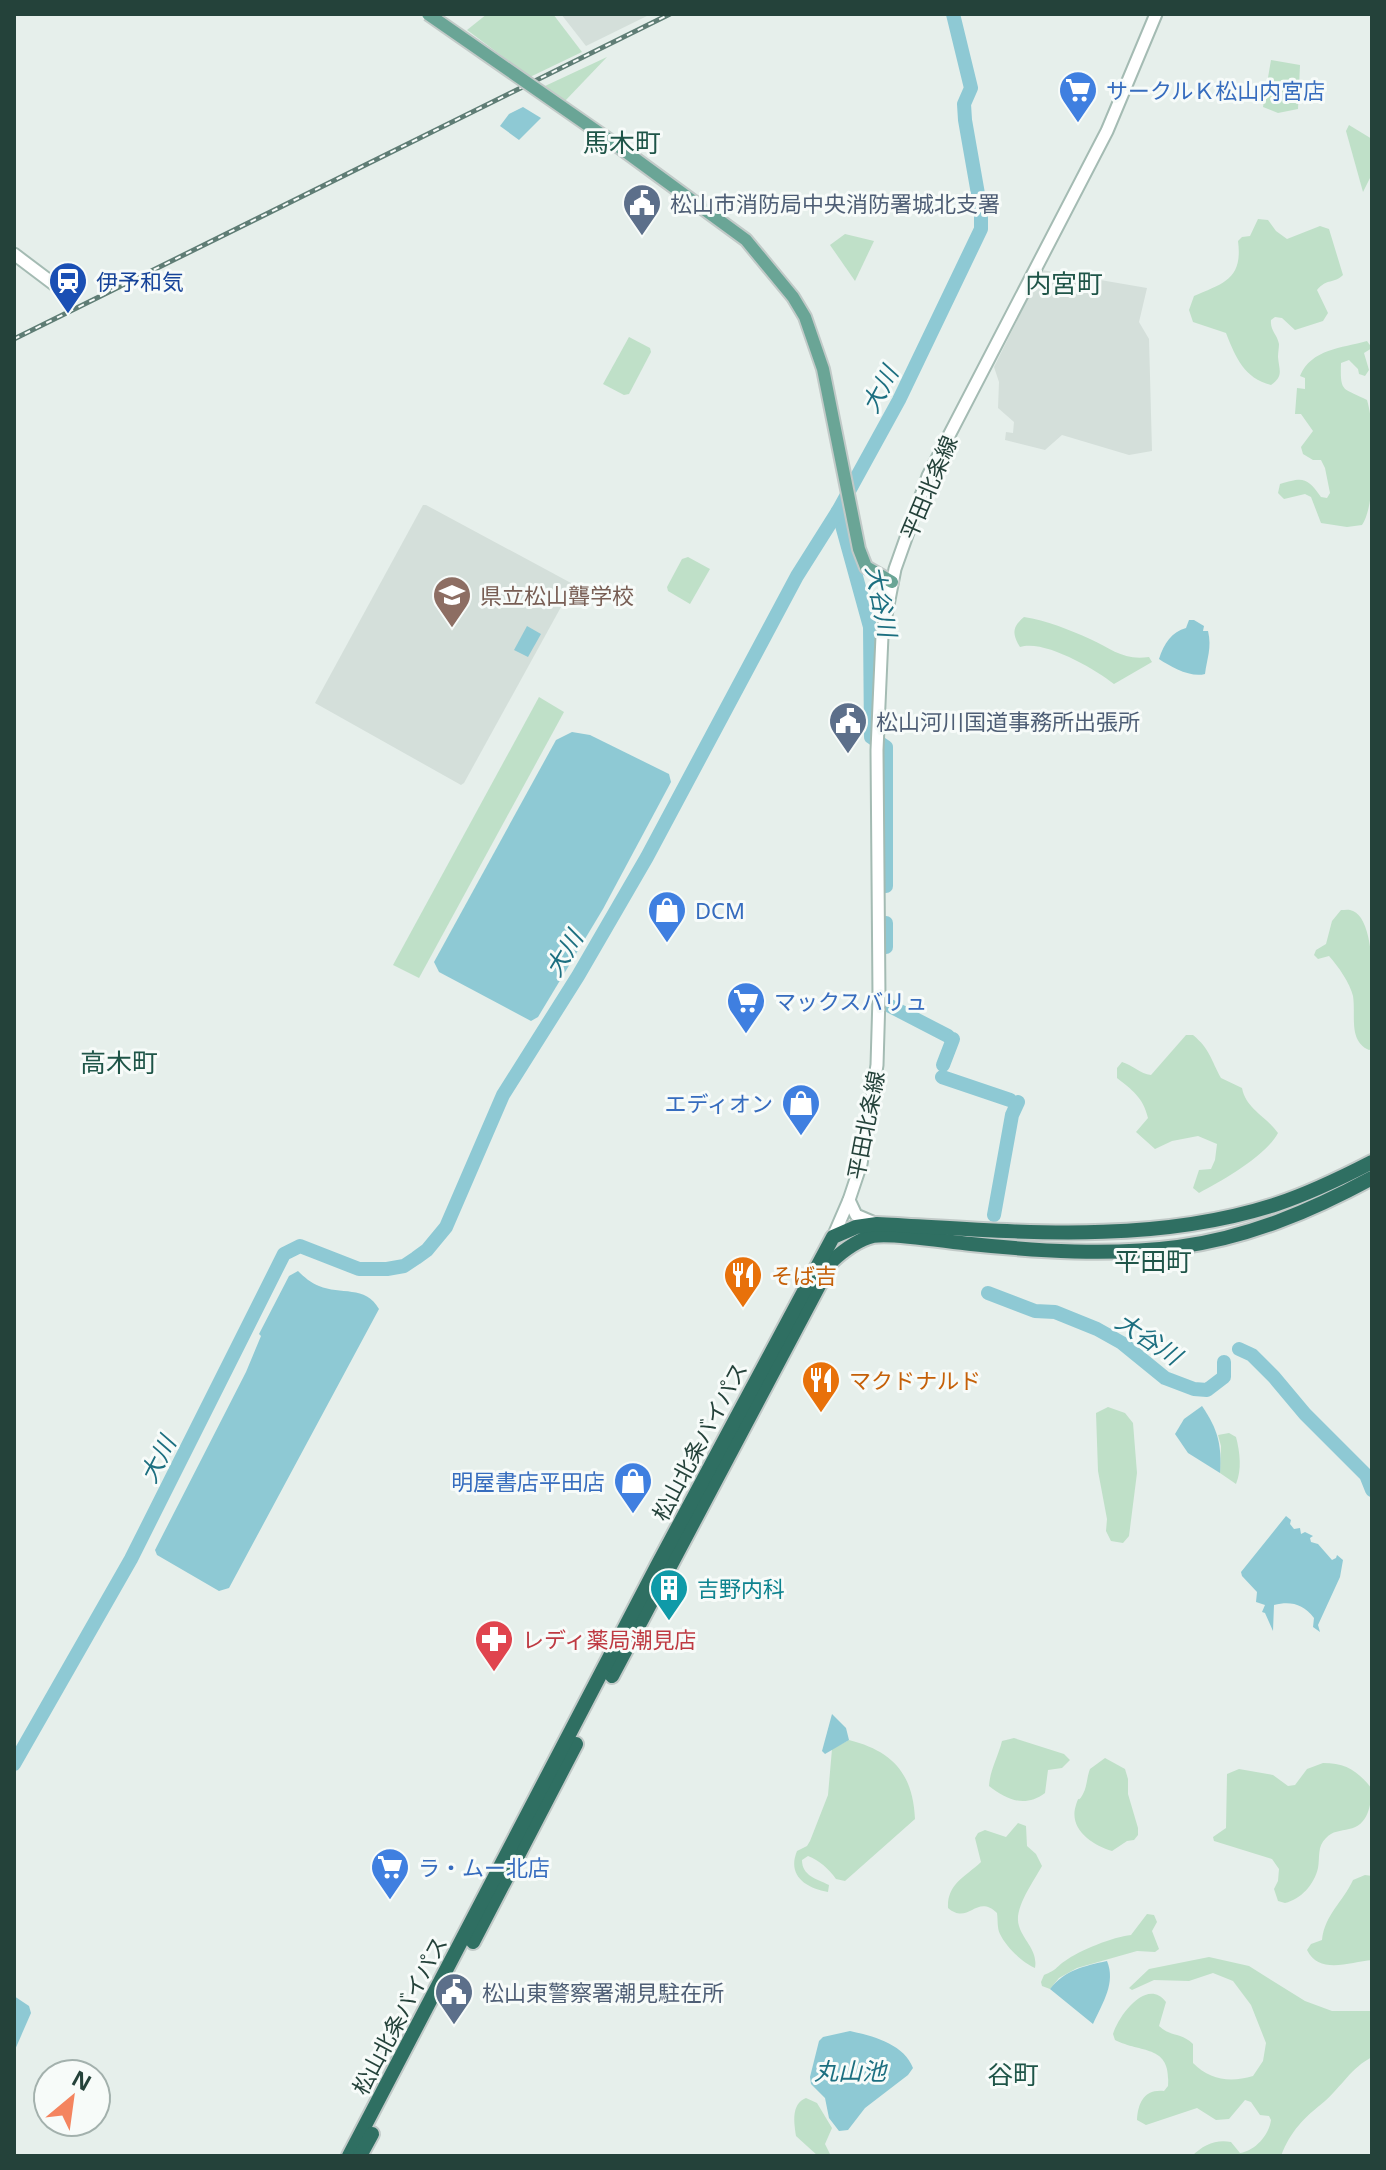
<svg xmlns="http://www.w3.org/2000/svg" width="1386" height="2170" font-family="'Noto Sans','Noto Sans JP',sans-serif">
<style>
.built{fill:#d4dfda}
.green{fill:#bfe0c8}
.water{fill:#8ec9d4}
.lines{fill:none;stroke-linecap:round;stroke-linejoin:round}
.river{stroke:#8ec9d4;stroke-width:14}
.secondary-casing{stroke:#a4bbb3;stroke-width:15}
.primary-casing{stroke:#c2cac8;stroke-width:16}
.highway-casing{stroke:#c2cac8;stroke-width:18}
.secondary{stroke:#fff;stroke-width:11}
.primary{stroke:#6aa596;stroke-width:12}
.highway{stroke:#2f6f62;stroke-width:14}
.rail-casing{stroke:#5f7d75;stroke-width:5}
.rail{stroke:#f7fbf9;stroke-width:2;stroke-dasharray:6;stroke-linecap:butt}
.primary-bridge-casing{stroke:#c2cac8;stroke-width:16;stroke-linecap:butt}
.primary-bridge{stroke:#6aa596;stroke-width:12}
.labels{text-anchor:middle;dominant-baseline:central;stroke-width:6;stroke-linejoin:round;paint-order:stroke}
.shop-label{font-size:22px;fill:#366cbe;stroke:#f7fbf9;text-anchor:start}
.service-label{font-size:22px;fill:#4e5e75;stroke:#f7fbf9;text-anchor:start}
.transit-label{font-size:22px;fill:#164399;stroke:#f7fbf9;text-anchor:start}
.street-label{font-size:22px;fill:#24423a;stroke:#f7fbf9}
.education-label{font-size:22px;fill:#785e54;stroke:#f7fbf9;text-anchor:start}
.food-label{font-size:22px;fill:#c56008;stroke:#f7fbf9;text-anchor:start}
.culture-label{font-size:22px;fill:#0d838f;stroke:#f7fbf9;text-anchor:start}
.health-label{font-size:22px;fill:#be3a42;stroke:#f7fbf9;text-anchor:start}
.water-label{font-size:24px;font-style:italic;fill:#1c6f80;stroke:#f7fbf9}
.quarter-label{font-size:26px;fill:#1f5548;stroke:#f7fbf9}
</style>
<rect width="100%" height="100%" fill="#e6efeb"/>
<g class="built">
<polygon points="561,14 651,14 586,46"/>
<polygon points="1042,270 1147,288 1139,322 1149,339 1152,451 1129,455 1062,435 1045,450 1005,440 1006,432 1013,433 1014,422 998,408 999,382 994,367"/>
<polygon points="423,505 426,505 571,583 572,587 464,783 461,785 315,703"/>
</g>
<g class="green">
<polygon points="487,14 553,14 582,52 530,77 467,30"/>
<polygon points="607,57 564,102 545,86"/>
<polygon points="1271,60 1300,65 1298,109 1278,113 1263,107"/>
<polygon points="1349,125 1372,139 1372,174 1363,192 1346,131"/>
<path d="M 1258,219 L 1268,220 L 1276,231 L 1287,239 L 1320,226 L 1329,229 L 1343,275 C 1334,284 1327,278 1317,290 L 1328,313 L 1323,321 L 1295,330 L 1282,318 L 1275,317 L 1271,320 C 1270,331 1277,334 1279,344 C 1279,348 1278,352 1278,357 C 1279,370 1284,376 1271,385 C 1244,378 1236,358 1226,333 L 1193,322 L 1189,310 L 1194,296 C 1224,283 1243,279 1238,241 L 1242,237 L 1250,236 Z"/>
<polygon points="845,234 874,241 855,281 830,245"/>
<polygon points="629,337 650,348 651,352 629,394 624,395 603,384"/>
<path d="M 1367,341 L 1372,348 L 1364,353 L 1369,370 L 1365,376 L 1359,374 L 1358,369 L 1349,360 L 1341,363 C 1340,394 1343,387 1367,400 C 1375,425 1377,503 1362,525 L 1347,527 L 1321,523 L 1311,497 L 1305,494 L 1284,499 L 1278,493 L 1280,484 C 1303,477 1307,477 1321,497 L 1327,498 L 1330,493 L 1325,468 L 1321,460 L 1313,460 L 1303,454 L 1301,447 L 1313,431 L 1301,414 L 1295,414 L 1297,388 L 1305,389 L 1305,378 L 1300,376 C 1311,349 1342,348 1367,341 Z"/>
<polygon points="688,557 710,569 690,604 668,591 667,587 682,559"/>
<path d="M 1024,617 C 1046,620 1070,630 1090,639 C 1112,649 1124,661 1149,657 L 1152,662 L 1114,684 C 1095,669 1044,639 1020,647 C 1012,634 1012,627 1024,617 Z"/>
<polygon points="539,697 564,712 419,978 393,965"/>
<path d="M 1341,910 C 1345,910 1349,909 1353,911 C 1380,922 1372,1022 1372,1049 L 1369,1050 C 1348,1041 1356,1015 1353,996 C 1350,983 1338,966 1329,956 L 1318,959 L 1314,955 L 1316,950 L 1326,944 L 1332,921 Z"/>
<path d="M 1186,1035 L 1193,1035 C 1210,1049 1211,1060 1221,1078 L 1242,1088 C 1246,1109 1266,1116 1278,1133 C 1266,1156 1222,1181 1199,1193 L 1193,1188 L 1199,1170 L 1211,1169 L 1215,1160 L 1217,1144 L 1198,1136 L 1172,1141 L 1155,1149 L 1136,1132 L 1148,1118 C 1143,1097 1132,1090 1117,1078 L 1117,1068 L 1122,1062 C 1133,1065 1140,1074 1151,1075 Z"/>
<polygon points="1108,1407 1125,1413 1133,1423 1137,1473 1129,1536 1123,1543 1111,1541 1106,1531 1107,1519 1098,1471 1096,1413"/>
<path d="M 1229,1433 L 1236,1437 C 1240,1452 1242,1470 1236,1484 L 1220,1473 L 1221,1446 L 1218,1435 Z"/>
<path d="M 1014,1738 L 1064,1754 L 1070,1760 L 1062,1768 L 1048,1770 L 1045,1793 C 1025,1808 1007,1800 989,1786 C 990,1770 998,1757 1002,1741 Z"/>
<path d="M 849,1740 C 892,1751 913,1773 915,1819 L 845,1881 L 836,1879 C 829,1869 819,1860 808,1856 L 802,1860 C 802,1876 817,1879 829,1885 L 828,1892 C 805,1888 787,1875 797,1851 L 807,1846 L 810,1841 L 828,1795 L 832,1749 Z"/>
<path d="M 1105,1758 L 1125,1769 L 1128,1779 L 1128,1794 L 1138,1828 L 1138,1835 L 1134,1840 L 1127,1841 L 1112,1851 C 1092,1845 1068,1829 1076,1805 C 1080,1793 1077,1805 1083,1794 C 1087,1787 1087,1776 1090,1769 Z"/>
<path d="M 1323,1763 C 1346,1763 1358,1771 1372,1789 C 1371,1805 1368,1826 1349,1829 C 1341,1831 1332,1831 1326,1838 C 1317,1846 1320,1858 1318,1868 C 1314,1885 1301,1899 1285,1903 L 1278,1901 L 1274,1889 L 1278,1881 L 1279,1869 L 1272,1859 L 1214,1841 L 1213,1837 L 1226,1828 L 1227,1774 L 1239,1769 L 1273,1775 L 1288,1786 L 1295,1785 L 1307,1769 Z"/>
<path d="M 1018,1823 L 1026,1826 L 1027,1846 L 1036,1854 L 1042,1866 C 1034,1881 1013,1909 1019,1926 C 1024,1942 1038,1950 1035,1968 C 1023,1963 1006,1947 1000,1934 C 997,1928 998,1920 997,1913 C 976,1893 969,1926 948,1908 C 947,1884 965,1877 981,1862 L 975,1838 L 978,1833 L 985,1830 L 1006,1837 Z"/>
<path d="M 1365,1875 L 1372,1876 L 1372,1960 C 1350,1962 1319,1975 1307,1950 L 1311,1944 L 1322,1940 C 1325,1914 1343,1902 1353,1880 Z"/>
<path d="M 1147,1914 L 1154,1915 L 1157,1922 L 1152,1931 L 1159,1949 L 1155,1952 L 1137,1951 L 1077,1968 L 1059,1978 L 1050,1989 L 1042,1986 L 1041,1982 L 1044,1975 C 1057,1970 1056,1967 1065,1961 C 1080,1950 1113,1937 1131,1935 Z"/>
<path d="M 1209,1957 L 1249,1966 L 1305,2001 L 1332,2011 L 1372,2011 L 1372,2057 C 1351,2068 1342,2086 1325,2101 C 1304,2118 1291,2130 1281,2156 L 1192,2156 C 1203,2145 1216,2139 1231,2142 L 1240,2153 C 1255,2151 1269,2135 1271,2120 L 1269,2116 L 1260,2115 L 1251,2102 L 1245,2100 L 1229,2119 L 1216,2120 L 1197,2108 L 1146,2125 L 1137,2120 C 1138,2103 1144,2089 1164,2091 L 1168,2086 C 1171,2044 1143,2054 1115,2040 L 1113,2034 C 1119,2015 1147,1977 1166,2002 L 1159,2026 C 1170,2037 1181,2032 1193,2044 L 1193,2063 C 1210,2080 1230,2083 1253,2076 L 1263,2061 L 1266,2043 L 1251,2005 L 1233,1981 L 1213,1973 L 1189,1981 L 1154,1980 L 1132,1990 L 1129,1988 L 1149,1969 Z"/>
<path d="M 806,2098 L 817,2103 L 832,2128 L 825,2144 L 831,2156 L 818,2156 L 796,2136 C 794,2122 791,2104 806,2098 Z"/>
</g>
<g class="water">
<polygon points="523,107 541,118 519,140 500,126 509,114"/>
<path d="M 1189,620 L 1194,620 L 1204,626 L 1203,631 L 1208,631 C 1212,648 1207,658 1205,674 C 1191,678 1171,667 1159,659 C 1164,643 1172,632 1186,628 Z"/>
<polygon points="527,626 541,634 528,657 514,650"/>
<polygon points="572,732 590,735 669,774 671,782 603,909 538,1017 531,1021 439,972 434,962 556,740"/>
<path d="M 298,1271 C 304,1277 311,1283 319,1286 C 340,1295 366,1285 379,1309 L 229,1588 L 219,1591 L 157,1555 L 155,1550 L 246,1372 L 261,1336 L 259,1334 L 289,1276 Z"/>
<path d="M 1202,1406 C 1218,1429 1222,1446 1220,1473 L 1188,1453 L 1175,1434 L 1184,1419 Z"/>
<path d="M 1286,1516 L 1291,1520 L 1290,1524 L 1294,1529 L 1300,1528 L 1301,1534 L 1305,1532 L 1313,1536 L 1310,1538 L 1311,1542 L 1318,1544 L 1332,1560 L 1336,1558 L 1337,1555 L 1343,1560 L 1340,1577 L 1318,1625 L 1320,1632 L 1313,1627 L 1314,1618 C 1303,1604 1291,1601 1274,1605 L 1273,1631 L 1265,1613 L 1262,1612 L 1265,1605 L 1256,1602 L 1257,1592 L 1242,1576 L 1241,1572 Z"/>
<polygon points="832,1714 846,1728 849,1740 825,1754 822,1751"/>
<path d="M 1107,1961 C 1116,1983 1103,2002 1093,2024 L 1050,1989 C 1065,1970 1084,1966 1107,1961 Z"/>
<polygon points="14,1996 29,2006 31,2013 14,2052"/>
<path d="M 850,2031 C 873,2036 904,2044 913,2068 L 908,2075 L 865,2108 L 848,2130 L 839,2131 L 829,2118 L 825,2098 L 811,2084 L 810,2077 L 819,2041 L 823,2037 Z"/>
</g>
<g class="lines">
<g class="river">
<polyline points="838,511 870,627 871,737 886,747 886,886"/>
<polyline points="886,923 886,947"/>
<polyline points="890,1006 948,1036"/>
<polyline points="943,1065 953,1039"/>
<polyline points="942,1077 1010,1100"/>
<polyline points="994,1215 1012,1115 1018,1102"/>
<polyline points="988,1293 1035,1311 1055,1312 1097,1329 1122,1343 1165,1378 1194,1389 1207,1390 1224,1377 1224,1362"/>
<polyline points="1239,1349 1252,1355 1274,1377 1305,1414 1366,1475 1372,1490"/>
<polyline points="14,1764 131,1559 284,1254 300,1246 359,1269 387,1269 404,1266 416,1258 427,1250 446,1227 503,1095 578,976 647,857 797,576 838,511 899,400 981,229 981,211 965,120 964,104 971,88 953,14"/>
</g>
<defs>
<g id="secondary">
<polyline points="14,254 59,288"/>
<polyline points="849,1200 856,1215 877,1224"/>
<polyline points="833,1237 849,1200 861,1164 877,1065 879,997 877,750 882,636 895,569 928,476 1107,131 1156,14"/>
</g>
<polyline id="primary" points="615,144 746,240 793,297 805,317 823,369 859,549 866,567 892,582"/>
<g id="highway">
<path d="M 612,1676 L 832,1261 C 844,1250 857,1240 873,1236 C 892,1232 948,1242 971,1244 C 1038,1251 1110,1256 1178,1247 C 1247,1238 1311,1211 1372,1178"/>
<polyline points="473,1942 576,1744"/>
<path d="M 349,2156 L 657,1566 L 833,1237 L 856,1227 L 877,1224 C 1011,1231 1148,1246 1277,1204 C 1310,1193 1341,1178 1372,1162"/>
<polyline points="360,2156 372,2134"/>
</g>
</defs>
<use href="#secondary" class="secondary-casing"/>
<use href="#primary" class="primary-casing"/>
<use href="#highway" class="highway-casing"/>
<use href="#secondary" class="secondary"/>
<use href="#primary" class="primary"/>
<use href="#highway" class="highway"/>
<defs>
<polyline id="rail" points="14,339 670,14"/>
</defs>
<use href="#rail" class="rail-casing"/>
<use href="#rail" class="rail"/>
<defs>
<polyline id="primary-bridge" points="428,14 615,144"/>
</defs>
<use href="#primary-bridge" class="primary-bridge-casing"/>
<use href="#primary-bridge" class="primary-bridge"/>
</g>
<defs>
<symbol id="supermarket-pin" viewBox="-11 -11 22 30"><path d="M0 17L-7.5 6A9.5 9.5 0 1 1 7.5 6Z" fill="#3f7fe0" stroke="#f7fbf9"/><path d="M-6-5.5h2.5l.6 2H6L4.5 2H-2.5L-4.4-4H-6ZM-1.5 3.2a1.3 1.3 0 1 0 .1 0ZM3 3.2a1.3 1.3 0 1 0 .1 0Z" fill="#fff"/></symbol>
<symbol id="civic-pin" viewBox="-11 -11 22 30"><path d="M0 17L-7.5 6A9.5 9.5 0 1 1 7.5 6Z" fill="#5c6f8a" stroke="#f7fbf9"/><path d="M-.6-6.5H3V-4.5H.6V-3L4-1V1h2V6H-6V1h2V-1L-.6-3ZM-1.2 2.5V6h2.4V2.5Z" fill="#fff"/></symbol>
<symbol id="station-pin" viewBox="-11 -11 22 30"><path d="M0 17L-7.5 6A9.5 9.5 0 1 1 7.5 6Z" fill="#1a4fb4" stroke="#f7fbf9"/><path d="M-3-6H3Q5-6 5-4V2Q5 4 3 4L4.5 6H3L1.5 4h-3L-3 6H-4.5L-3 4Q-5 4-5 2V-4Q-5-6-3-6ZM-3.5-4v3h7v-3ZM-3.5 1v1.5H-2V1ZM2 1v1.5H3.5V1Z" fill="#fff"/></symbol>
<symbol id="school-pin" viewBox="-11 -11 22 30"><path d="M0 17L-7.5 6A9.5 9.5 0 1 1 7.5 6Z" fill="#8d6e63" stroke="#f7fbf9"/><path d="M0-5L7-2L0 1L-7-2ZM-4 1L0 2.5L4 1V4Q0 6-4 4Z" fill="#fff"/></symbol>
<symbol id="shop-pin" viewBox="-11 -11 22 30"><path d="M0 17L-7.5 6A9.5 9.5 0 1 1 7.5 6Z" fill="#3f7fe0" stroke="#f7fbf9"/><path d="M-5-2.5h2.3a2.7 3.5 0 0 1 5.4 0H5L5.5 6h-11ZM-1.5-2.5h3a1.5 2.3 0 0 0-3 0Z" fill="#fff"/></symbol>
<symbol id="restaurant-pin" viewBox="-11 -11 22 30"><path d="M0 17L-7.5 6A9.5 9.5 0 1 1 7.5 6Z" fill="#e8710a" stroke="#f7fbf9"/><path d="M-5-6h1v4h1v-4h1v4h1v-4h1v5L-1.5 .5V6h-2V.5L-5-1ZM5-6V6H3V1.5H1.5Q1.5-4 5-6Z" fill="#fff"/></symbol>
<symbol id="building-pin" viewBox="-11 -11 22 30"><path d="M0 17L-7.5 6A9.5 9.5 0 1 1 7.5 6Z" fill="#0f9aa8" stroke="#f7fbf9"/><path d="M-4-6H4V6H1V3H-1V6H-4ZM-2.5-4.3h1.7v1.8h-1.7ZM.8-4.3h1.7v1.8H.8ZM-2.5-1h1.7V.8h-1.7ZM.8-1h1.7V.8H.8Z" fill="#fff"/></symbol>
<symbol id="pharmacy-pin" viewBox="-11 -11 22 30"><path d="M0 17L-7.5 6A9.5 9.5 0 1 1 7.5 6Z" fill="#e0444e" stroke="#f7fbf9"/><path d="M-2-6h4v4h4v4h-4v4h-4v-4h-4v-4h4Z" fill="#fff"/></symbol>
</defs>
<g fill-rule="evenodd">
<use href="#supermarket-pin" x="1056" y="68" width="44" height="60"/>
<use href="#civic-pin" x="620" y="181" width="44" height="60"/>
<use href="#station-pin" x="46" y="259" width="44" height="60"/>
<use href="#school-pin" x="430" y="573" width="44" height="60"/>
<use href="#civic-pin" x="826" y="699" width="44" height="60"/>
<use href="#shop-pin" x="645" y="888" width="44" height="60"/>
<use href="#supermarket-pin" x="724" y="979" width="44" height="60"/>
<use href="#shop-pin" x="779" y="1081" width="44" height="60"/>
<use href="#restaurant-pin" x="721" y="1253" width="44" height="60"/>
<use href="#restaurant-pin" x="799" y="1358" width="44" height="60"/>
<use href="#shop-pin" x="611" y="1459" width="44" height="60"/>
<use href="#building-pin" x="647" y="1566" width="44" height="60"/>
<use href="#pharmacy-pin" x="472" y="1617" width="44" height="60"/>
<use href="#supermarket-pin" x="368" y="1845" width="44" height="60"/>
<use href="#civic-pin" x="432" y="1970" width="44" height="60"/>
</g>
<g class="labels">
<g class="shop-label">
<text x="1106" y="90">サークルＫ松山内宮店</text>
<text x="695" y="910">DCM</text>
<text x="774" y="1001">マックスバリュ</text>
<text x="773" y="1103" text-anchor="end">エディオン</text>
<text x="605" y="1481" text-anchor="end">明屋書店平田店</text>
<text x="418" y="1867">ラ・ムー北店</text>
</g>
<g class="service-label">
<text x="670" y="203">松山市消防局中央消防署城北支署</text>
<text x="876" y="721">松山河川国道事務所出張所</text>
<text x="482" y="1992">松山東警察署潮見駐在所</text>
</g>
<g class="transit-label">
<text x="96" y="281">伊予和気</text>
</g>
<g class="street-label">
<text transform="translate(928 487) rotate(-67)">平田北条線</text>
<text transform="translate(865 1125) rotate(-79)">平田北条線</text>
<text transform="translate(699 1441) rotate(-62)">松山北条バイパス</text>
<text transform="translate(399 2015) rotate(-62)">松山北条バイパス</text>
</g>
<g class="education-label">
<text x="480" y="595">県立松山聾学校</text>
</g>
<g class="food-label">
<text x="771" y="1275">そば吉</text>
<text x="849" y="1380">マクドナルド</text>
</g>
<g class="culture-label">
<text x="697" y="1588">吉野内科</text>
</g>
<g class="health-label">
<text x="522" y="1639">レディ薬局潮見店</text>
</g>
<g class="water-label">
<text transform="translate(879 389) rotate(-62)">大川</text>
<text transform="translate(882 601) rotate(79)">大谷川</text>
<text transform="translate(563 953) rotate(-59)">大川</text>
<text transform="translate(1149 1338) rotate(34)">大谷川</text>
<text transform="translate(157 1459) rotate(-63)">大川</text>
<text x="850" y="2070">丸山池</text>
</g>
<g class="quarter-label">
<text x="622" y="142">馬木町</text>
<text x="1064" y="283">内宮町</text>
<text x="119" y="1062">高木町</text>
<text x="1153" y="1261">平田町</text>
<text x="1013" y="2074">谷町</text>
</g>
</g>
<rect width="1386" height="2170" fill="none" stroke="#24423a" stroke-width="32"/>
<g transform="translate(72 2098) rotate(29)"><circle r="38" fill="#f7fbf9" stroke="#a3b1ad" stroke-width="2"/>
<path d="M0-6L14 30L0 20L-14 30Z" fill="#f4845f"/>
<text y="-12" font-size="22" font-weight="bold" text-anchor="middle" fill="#24423a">N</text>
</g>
</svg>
